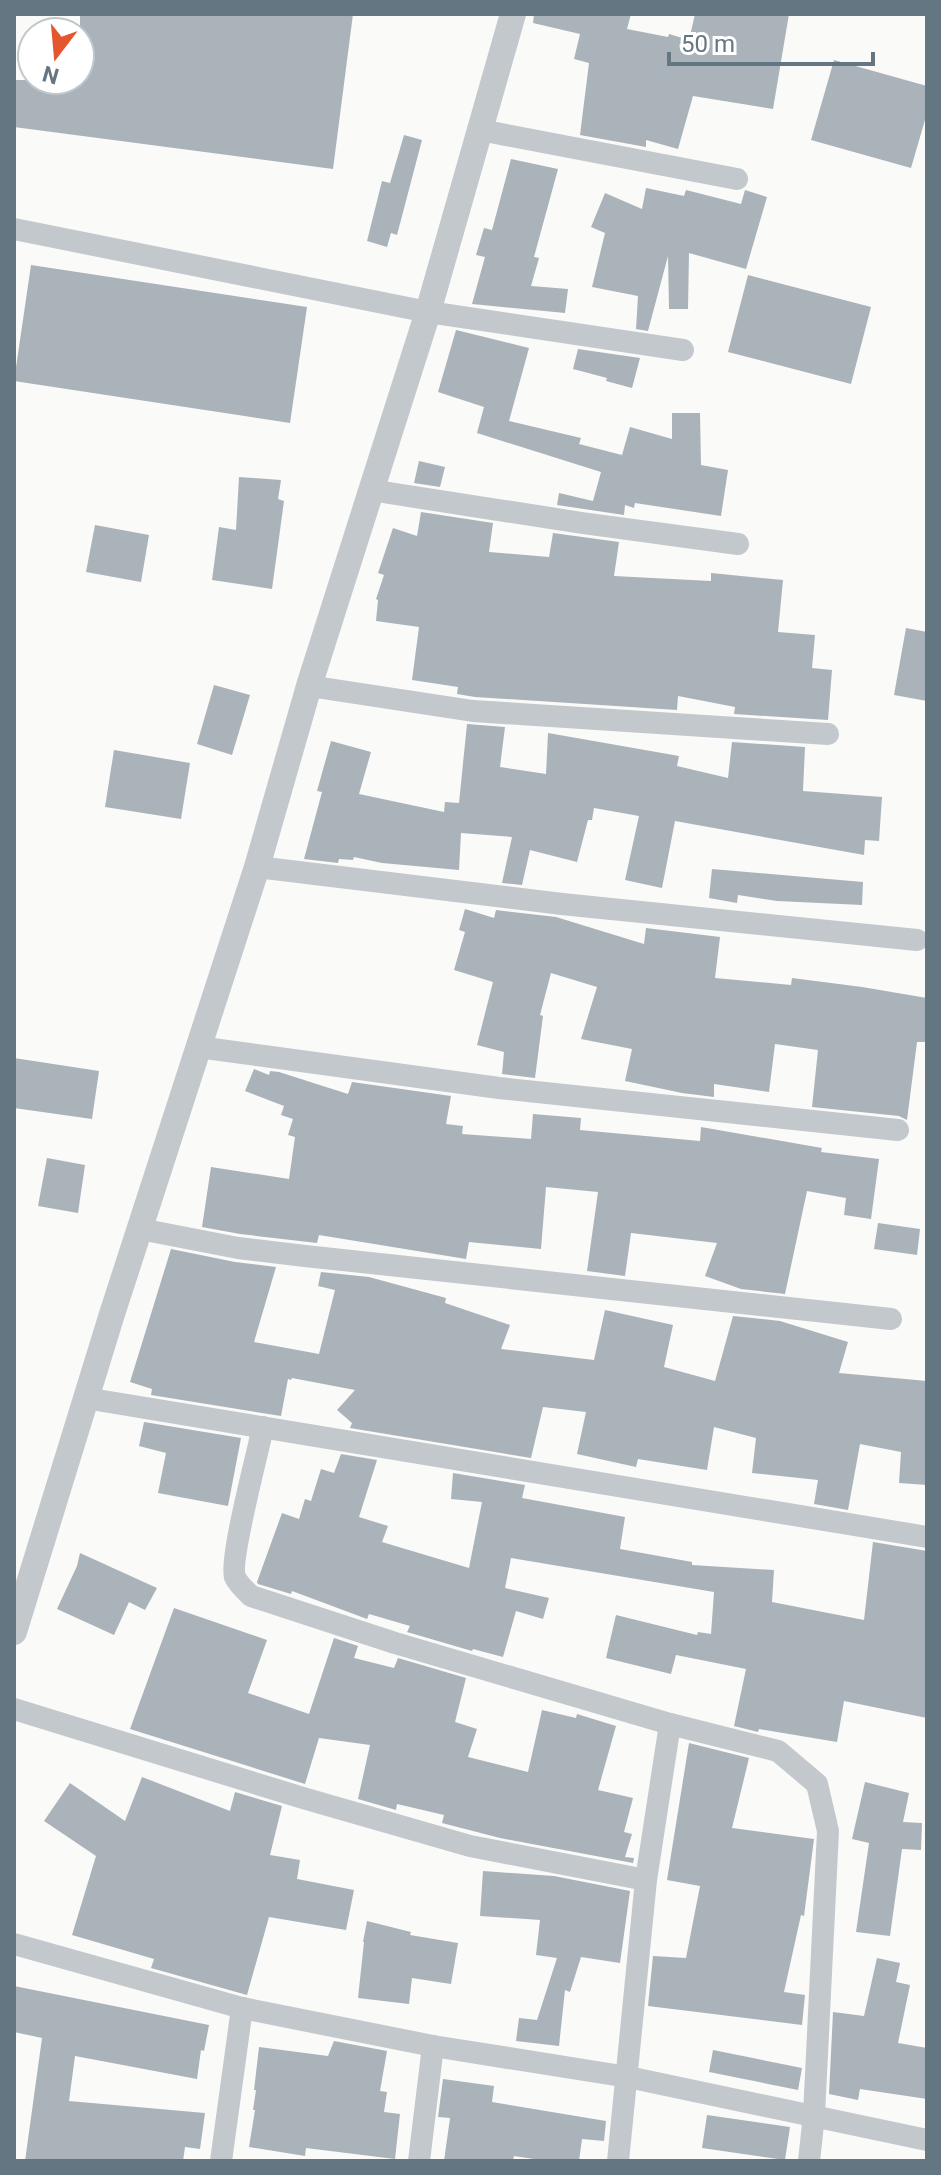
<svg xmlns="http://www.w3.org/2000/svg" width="941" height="2175" font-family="Roboto,sans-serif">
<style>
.building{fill:#aab3b9}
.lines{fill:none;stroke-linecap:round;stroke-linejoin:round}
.minor{stroke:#c3c8cc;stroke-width:22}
.tertiary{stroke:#c3c8cc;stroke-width:26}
</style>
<rect width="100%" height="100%" fill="#fafaf8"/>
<g class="building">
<polygon points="80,14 353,14 333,169 14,127 14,80 80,80"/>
<polygon points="534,14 631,14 627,29 668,37 669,34 689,40 695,14 789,14 773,109 693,96 678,149 646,140 646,147 580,135 589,63 574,59 580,34 533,23"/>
<polygon points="834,60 927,86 927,113 911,168 811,140"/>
<polygon points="404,135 422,140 397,235 391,233 387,247 367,241 382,181 390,183"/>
<polygon points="511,159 558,169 534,257 539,258 531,286 568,289 565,313 472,304 485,257 476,255 484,228 492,230"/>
<polygon points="646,188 684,196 686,190 741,204 745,190 767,197 746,269 689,253 688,309 669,309 668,256 648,331 636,329 638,296 592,287 605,233 591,227 605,193 642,209"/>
<polygon points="31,265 307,307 290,423 14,381"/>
<polygon points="748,275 871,307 851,384 728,352"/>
<polygon points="456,330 529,348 509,421 581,438 579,444 622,455 630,427 672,439 672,413 700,413 701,465 728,470 721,516 635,503 634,508 625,505 624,515 557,505 559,493 593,501 601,472 477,433 484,407 438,392"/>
<polygon points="578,349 640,358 632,388 606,381 607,378 573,369"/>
<polygon points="419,461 445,467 440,487 414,483"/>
<polygon points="239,477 281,480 278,499 284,501 272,589 212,580 219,527 236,530"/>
<polygon points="421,512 493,523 489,552 549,557 553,533 619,542 614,576 711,581 711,573 783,580 778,632 815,635 812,668 832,670 828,720 734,714 735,707 678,696 677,710 475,697 457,694 458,687 412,680 419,627 376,621 378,600 376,599 384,575 378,573 393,528 417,536"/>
<polygon points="95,525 149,535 141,582 86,572"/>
<polygon points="906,628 927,632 927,701 894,695"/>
<polygon points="214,685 250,695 232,755 197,744"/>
<polygon points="467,724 505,727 500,767 546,774 548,733 679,756 677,766 728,778 732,742 805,747 803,791 882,797 879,841 865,840 864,855 675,821 662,888 625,880 639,816 594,808 592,820 588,820 577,862 530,850 522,885 502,883 512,837 461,833 459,870 382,863 354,857 353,860 339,859 338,863 304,859 322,792 317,791 331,741 371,752 359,794 444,812 445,802 459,803"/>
<polygon points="114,750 190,763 181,819 105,807"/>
<polygon points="712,869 863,882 862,905 777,901 738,895 737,903 709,898"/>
<polygon points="465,909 494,918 496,910 556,917 644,944 646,928 720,937 715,978 791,985 792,978 862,987 927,998 927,1042 917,1042 907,1120 899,1116 812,1107 818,1050 775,1044 769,1092 714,1084 714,1097 682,1093 625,1081 632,1049 581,1039 597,987 551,973 540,1015 543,1016 535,1078 502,1074 504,1052 477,1045 493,982 454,970 465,932 459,930"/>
<polygon points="14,1058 99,1071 92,1119 14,1108"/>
<polygon points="254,1069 269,1075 270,1071 279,1072 348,1094 352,1082 451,1096 446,1124 463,1126 462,1134 531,1139 533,1114 581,1118 580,1130 700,1141 701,1127 822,1148 821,1152 879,1159 871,1219 844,1215 846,1198 807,1191 785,1294 741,1289 705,1276 717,1243 631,1233 625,1276 587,1271 598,1192 546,1187 541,1249 469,1242 466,1259 319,1235 317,1243 240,1234 202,1227 211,1167 289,1179 295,1137 288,1135 293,1119 281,1115 284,1106 245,1091"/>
<polygon points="47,1158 85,1165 78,1213 38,1206"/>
<polygon points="878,1223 920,1229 917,1255 874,1249"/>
<polygon points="171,1249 235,1262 276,1267 254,1342 319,1354 335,1290 318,1286 321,1272 369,1277 446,1298 445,1303 510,1325 501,1349 594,1360 605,1310 673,1325 664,1367 715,1381 733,1316 780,1321 848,1342 839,1373 927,1381 927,1485 899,1483 901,1452 860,1444 848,1510 814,1504 818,1480 752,1473 756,1438 714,1427 707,1470 638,1459 636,1467 577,1454 586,1412 543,1407 531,1458 350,1428 352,1423 337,1410 355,1390 292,1378 291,1380 288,1379 281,1416 151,1395 152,1389 130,1382"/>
<polygon points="144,1422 241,1438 228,1506 158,1493 166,1453 139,1446"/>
<polygon points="341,1454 377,1460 359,1517 388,1526 382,1542 469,1568 482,1502 451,1499 453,1473 525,1485 522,1498 625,1517 620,1549 692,1562 692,1565 774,1570 772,1602 864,1620 873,1542 927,1551 927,1718 844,1701 837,1742 759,1729 758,1732 734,1726 746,1669 676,1655 671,1674 606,1658 616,1615 697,1635 698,1632 711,1634 714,1592 511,1558 505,1588 549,1598 543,1619 516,1611 503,1657 473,1649 472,1651 407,1632 410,1626 369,1614 367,1619 292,1591 291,1594 258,1584 257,1582 282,1513 299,1519 305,1499 311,1501 321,1469 334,1473"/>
<polygon points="80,1553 157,1588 145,1610 129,1602 114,1635 57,1609 77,1566"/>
<polygon points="174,1608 267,1640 248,1693 309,1714 334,1638 358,1646 354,1658 394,1668 398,1658 466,1678 455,1722 477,1729 468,1757 528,1772 542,1710 576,1718 577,1714 616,1726 598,1790 633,1798 624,1832 632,1834 625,1857 634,1858 633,1863 500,1838 442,1823 444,1815 397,1804 396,1810 358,1799 370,1745 319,1738 305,1784 130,1729"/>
<polygon points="689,1743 749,1758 732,1828 814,1839 804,1916 801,1915 784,1992 805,1995 802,2025 648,2006 653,1956 686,1958 700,1886 667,1880"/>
<polygon points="142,1777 230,1811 235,1792 282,1806 270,1855 300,1860 297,1879 354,1890 346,1930 269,1917 247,1995 151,1968 154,1959 72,1935 96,1856 44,1821 70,1783 125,1821"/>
<polygon points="865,1782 909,1793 903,1822 922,1823 921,1850 902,1849 890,1936 856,1932 869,1843 852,1839"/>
<polygon points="483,1871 554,1876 630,1891 620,1963 581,1957 570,1992 565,1990 559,2046 516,2041 519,2018 537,2020 557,1958 536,1955 540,1920 480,1916"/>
<polygon points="367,1921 411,1932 410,1935 458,1943 451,1984 412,1978 409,2004 358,1998 364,1942 363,1942"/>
<polygon points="877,1958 900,1963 896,1982 910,1985 898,2043 927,2048 927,2099 860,2089 858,2100 829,2094 833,2012 864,2016"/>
<polygon points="14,1986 209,2025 204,2051 201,2050 197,2079 75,2056 69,2101 205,2113 200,2149 185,2147 183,2161 25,2161 42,2038 14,2032"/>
<polygon points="334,2041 387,2051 380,2091 387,2092 384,2112 400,2114 395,2159 306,2148 305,2156 249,2147 255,2110 253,2110 256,2090 254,2090 259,2047 328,2056"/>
<polygon points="713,2050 802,2068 798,2090 709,2072"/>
<polygon points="443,2079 494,2086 492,2102 606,2121 604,2141 582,2139 579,2161 547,2161 514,2156 513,2161 444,2161 450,2118 438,2117"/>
<polygon points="707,2115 790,2127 785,2160 702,2148"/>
</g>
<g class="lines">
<g class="minor">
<polyline points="480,130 737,179"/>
<polyline points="14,229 428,312 683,350"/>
<polyline points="370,490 582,523 738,544"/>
<polyline points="309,686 473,711 828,734"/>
<polyline points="257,867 562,904 917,940"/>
<polyline points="198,1047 499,1088 898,1130"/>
<polyline points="140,1229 238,1248 305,1256 891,1319"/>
<polyline points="85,1398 927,1537"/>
<path d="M 263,1427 C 258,1452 229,1560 235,1577 C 238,1584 246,1591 251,1596 L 395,1643 L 670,1724 L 778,1751 L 817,1784 L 828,1831 L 814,2115 L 809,2161"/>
<polyline points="14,1709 303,1798 470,1846 646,1880"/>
<polyline points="14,1944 242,2008 433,2046 628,2077 927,2140"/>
<polyline points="221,2161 242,2008"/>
<polyline points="419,2161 433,2046"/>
<polyline points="618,2161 646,1880 670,1724"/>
</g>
<polyline class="tertiary" points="14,1632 112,1314 257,867 309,686 428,312 513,14"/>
</g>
<rect width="941" height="2175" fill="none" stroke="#657683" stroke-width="32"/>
<g transform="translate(56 56) rotate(196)"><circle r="38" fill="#ffffff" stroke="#c1c8cd" stroke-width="2"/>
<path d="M0-6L14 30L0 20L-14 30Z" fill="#e4572e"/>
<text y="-12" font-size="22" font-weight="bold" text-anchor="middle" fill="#657683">N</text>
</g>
<path d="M669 52v12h204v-12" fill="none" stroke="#657683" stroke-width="4"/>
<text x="681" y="52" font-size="24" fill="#657683" stroke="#ffffff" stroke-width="6" paint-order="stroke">50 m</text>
</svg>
